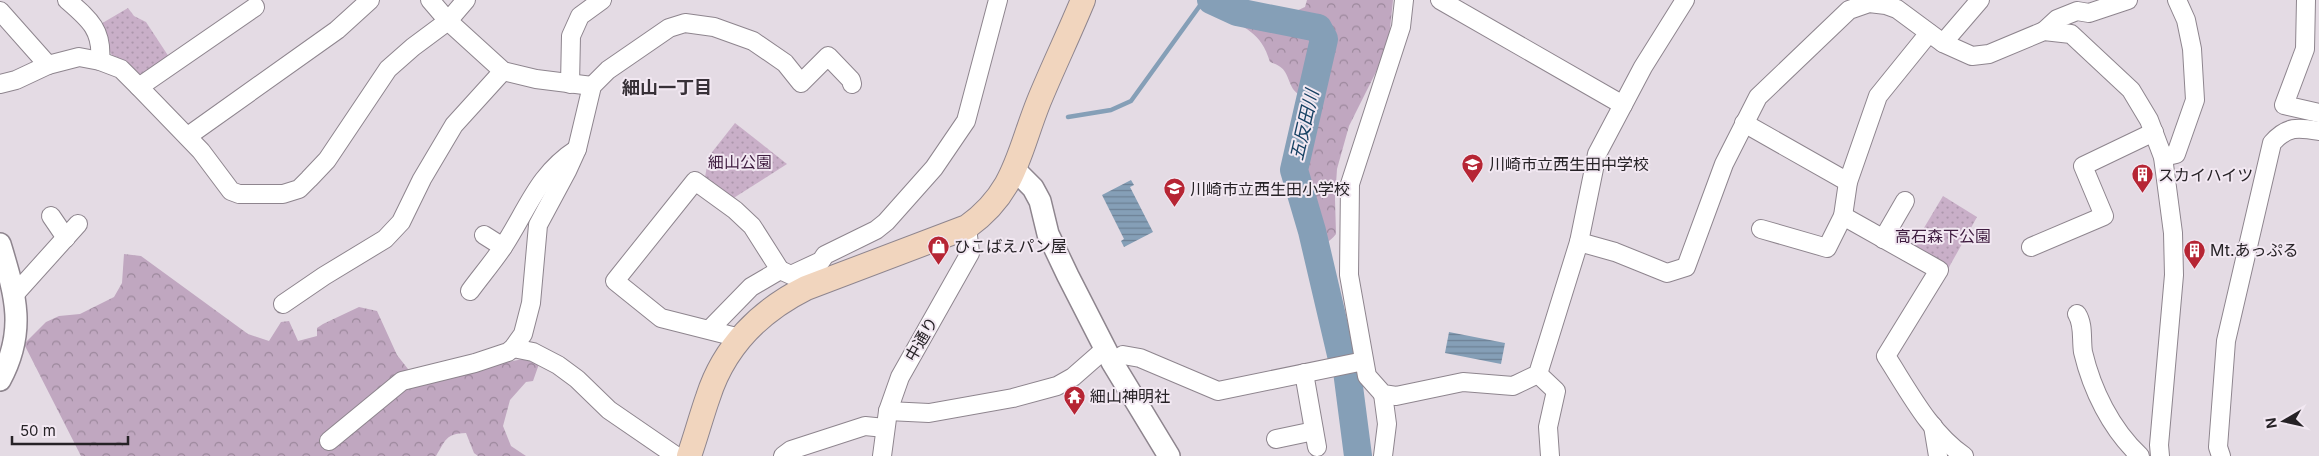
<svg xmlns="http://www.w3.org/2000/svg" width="2319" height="456" font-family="Inter,'Noto Sans JP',sans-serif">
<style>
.forest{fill:url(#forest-crowns)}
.park{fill:url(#park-dots)}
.water{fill:url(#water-rules)}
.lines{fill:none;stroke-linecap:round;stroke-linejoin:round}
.stream{stroke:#859fb7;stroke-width:4.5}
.river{stroke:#859fb7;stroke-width:28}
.minor-casing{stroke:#8e858e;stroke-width:20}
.tertiary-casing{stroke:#8e858e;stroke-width:24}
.secondary-casing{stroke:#8e858e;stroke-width:26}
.minor{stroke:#fff;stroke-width:18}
.tertiary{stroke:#fff;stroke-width:21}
.secondary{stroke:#f1d5be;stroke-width:24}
.labels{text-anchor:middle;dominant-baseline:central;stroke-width:4;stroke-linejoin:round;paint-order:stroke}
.park-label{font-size:16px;fill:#3e1c3f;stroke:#f2e8f2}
.poi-label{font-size:16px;fill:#262226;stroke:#f2e8f2;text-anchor:start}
.street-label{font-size:16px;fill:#262226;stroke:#f2e8f2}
.neighbourhood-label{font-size:18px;font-weight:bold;fill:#373037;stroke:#f2e8f2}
.water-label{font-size:18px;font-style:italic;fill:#164163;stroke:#f2e8f2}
</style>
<defs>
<pattern id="forest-crowns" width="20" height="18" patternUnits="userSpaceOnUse" patternTransform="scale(1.25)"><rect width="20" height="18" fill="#c0a7c0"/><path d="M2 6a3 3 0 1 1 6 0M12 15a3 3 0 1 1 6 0" fill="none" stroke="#9c889c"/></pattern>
<pattern id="park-dots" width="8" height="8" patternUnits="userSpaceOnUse" patternTransform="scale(1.25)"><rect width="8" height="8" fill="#c9afc8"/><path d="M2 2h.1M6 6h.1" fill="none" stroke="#ac96ac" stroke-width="1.8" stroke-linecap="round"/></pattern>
<pattern id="water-rules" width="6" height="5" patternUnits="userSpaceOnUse" patternTransform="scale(1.25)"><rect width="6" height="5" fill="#859fb7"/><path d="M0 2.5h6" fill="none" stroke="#6d8195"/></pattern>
</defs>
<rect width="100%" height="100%" fill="#e4dbe4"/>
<g class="forest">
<path d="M 1220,0 C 1236,0 1244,1 1259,4 C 1272,7 1282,6 1294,12 L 1305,7 L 1307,0 L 1393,0 L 1388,48 L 1349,126 L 1337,169 L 1335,199 L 1336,234 C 1328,244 1322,246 1309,245 L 1295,187 L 1291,182 L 1306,100 C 1302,97 1296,93 1293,89 C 1285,74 1288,68 1270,62 C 1261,32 1245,27 1219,16 Z"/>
<path d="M 124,254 L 141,256 L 248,334 L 269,341 L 281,322 L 289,321 L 298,341 L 317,336 L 317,328 L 323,324 L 359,307 L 377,311 L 397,355 L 419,383 L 432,383 L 457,372 L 523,359 L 539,364 L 533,381 L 526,382 L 510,400 L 503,426 L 511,446 L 526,456 L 478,456 L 474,453 L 466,433 C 445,434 446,440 436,456 L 81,456 L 24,344 L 46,322 L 59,316 L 80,314 L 114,297 L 122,283 Z"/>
</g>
<g class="park">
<polygon points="128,8 134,16 146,22 169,57 138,79 111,54 99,25"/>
<polygon points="735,123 787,164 732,199 705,177 709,156"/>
<polygon points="1943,196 1977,217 1948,269 1912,248"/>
</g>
<g class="water">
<polygon points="1131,180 1134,185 1130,187 1153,232 1124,247 1121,241 1124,239 1102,195"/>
<polygon points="1449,332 1505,343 1501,364 1445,353"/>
</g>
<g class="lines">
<polyline class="stream" points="1068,117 1111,110 1131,101 1204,0"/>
<g class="river">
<polyline points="1211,0 1237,12 1318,28 1324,39 1294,170 1312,231 1342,359"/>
<polyline points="1347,371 1358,456"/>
</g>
<defs>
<g id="minor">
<path d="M 67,0 C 89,19 103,30 100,61"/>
<polyline points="430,0 448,21 503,71 536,79 592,86"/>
<polyline points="1404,0 1401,27 1350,184 1349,275 1367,376 1383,394 1396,396 1463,382 1513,386 1538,374 1579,242 1597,154 1643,67 1685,0"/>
<polyline points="1440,0 1623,105"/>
<polyline points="2306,0 2305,49 2284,105 2319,113"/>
<polyline points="0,11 48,65"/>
<polyline points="2044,31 2057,19 2077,11 2089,13 2128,0"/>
<polyline points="1943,43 1980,0"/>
<polyline points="0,84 16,80 48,65 79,57 100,61 121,69 139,87 201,151 231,191 239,194 283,194 299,189 309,179 327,160 388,69 413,47 448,21 466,0"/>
<polyline points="570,84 571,36 580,16 602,0"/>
<polyline points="139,87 255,7"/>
<polyline points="1744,123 1848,182"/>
<polyline points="188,136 337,30 370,0"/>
<polyline points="2163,157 2176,154 2195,100 2192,49 2186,20 2177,0"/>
<polyline points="51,216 66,238"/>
<path d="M 1843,216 L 1939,270 L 1886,356 C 1908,390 1930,433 1964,456"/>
<polyline points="1761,229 1827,248 1843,216 1848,182 1878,96 1929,33"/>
<polyline points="484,235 503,247"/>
<polyline points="1883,239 1905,201"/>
<polyline points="1579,242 1615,252 1667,273 1686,267 1724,164 1758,97 1849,10 1869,3 1886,5 1897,9 1943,43 1972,56 1989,54 2044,31 2071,34 2131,90 2149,120 2163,157 2173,233 2174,275 2159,445 2160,456"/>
<polyline points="2031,247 2104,216 2083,166 2154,132"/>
<polyline points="780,270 791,275 821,261 825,255 876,230 886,222 934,168 966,121 998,0"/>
<path d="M 470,291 C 481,276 493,262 503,247 C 528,209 537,175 577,149"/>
<polyline points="15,294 78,224"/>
<polyline points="283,304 324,276 385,239 401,222 422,179 454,125 503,71"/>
<path d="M 2077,314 C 2084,325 2081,339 2083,352 C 2092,390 2111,429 2140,456"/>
<polyline points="709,330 751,287 780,270 752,226 735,210 695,181 615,281 661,318 740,338"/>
<polyline points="513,348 533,352 558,365 577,379 609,410 676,456"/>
<polyline points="1112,362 1123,355 1140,358 1218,391 1364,361"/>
<polyline points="1304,373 1317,447"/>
<polyline points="1538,374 1556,391 1548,427 1550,456"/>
<polyline points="888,411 929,413 1013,398 1057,386 1073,377 1105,349"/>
<polyline points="1933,426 1938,456"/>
<polyline points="1276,439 1314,431"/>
<polyline points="329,441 402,381 475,363 508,352 513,348 523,334 531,303 538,225 567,171 577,149 592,86 608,70 669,28 685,23 714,27 753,41 785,63 801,83 828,56 851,80 852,84"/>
<polyline points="783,456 791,450 865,426 885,428"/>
<polyline points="882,456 888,411 900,377 970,253 967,227"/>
<polyline points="1383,456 1387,424 1383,394"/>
<path d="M 2221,456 L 2218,447 L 2226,341 L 2272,143 C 2287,126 2298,127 2319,131"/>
</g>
<g id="tertiary">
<polyline points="1015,170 1033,188 1040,201 1048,234 1068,276 1112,362 1169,456"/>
<path d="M 0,244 C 15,294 27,330 0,380"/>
</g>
<path id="secondary" d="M 689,456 C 696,436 701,417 708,397 C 724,347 760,311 806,288 L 967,227 C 1016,192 1018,153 1039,101 C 1053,67 1069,34 1083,0"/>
</defs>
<use href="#minor" class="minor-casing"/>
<use href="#tertiary" class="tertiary-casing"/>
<use href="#secondary" class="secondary-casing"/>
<use href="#minor" class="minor"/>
<use href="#tertiary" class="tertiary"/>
<use href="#secondary" class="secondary"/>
</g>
<defs>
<symbol id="school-pin" viewBox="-11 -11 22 30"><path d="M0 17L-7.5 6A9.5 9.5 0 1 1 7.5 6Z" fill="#b62534" stroke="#f2e8f2"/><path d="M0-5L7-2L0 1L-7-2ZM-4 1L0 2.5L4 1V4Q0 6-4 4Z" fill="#fff"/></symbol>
<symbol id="building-pin" viewBox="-11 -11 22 30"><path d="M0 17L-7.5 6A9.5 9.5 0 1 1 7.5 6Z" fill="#b62534" stroke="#f2e8f2"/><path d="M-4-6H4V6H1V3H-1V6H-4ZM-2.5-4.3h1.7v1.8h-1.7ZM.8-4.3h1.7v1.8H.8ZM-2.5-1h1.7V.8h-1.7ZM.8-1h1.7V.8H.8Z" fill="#fff"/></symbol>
<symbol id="shop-pin" viewBox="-11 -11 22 30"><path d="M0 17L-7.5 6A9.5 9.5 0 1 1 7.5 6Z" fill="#b62534" stroke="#f2e8f2"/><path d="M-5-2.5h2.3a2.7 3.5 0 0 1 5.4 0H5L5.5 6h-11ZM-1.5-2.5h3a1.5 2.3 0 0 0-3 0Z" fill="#fff"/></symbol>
<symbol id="temple-pin" viewBox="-11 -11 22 30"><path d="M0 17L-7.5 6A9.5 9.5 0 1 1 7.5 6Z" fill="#b62534" stroke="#f2e8f2"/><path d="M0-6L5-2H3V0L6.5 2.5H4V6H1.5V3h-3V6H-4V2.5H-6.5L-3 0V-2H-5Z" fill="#fff"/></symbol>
</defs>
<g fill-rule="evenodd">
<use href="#school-pin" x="1460" y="152" width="25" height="34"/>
<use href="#building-pin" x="2130" y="162" width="25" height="34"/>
<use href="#school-pin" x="1162" y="176" width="25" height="34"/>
<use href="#shop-pin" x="926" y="234" width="25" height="34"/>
<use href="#building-pin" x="2182" y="238" width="25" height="34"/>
<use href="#temple-pin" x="1062" y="384" width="25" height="34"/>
</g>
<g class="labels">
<g class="park-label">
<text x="740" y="162">細山公園</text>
<text x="1943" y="236">高石森下公園</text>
</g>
<g class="poi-label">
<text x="1489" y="164">川崎市立西生田中学校</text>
<text x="2158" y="175">スカイハイツ</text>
<text x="1190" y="189">川崎市立西生田小学校</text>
<text x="954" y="246">ひこばえパン屋</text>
<text x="2210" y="250">Mt.あっぷる</text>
<text x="1090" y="396">細山神明社</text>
</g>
<g class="street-label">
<text transform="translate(921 339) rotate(-60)">中通り</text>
</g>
<g class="neighbourhood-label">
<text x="667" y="87">細山一丁目</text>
</g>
<g class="water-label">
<text transform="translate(1304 125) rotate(-77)">五反田川</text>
</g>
</g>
<g transform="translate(2284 421) rotate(261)" stroke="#f2e8f2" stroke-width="4" paint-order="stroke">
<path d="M0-4L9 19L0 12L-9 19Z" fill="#262226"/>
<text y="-8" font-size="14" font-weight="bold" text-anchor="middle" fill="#262226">N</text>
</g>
<path d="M12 436v8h116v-8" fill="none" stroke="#262226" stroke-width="2.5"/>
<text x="20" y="436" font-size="15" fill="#262226" stroke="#f2e8f2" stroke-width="4" paint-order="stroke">50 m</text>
</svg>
